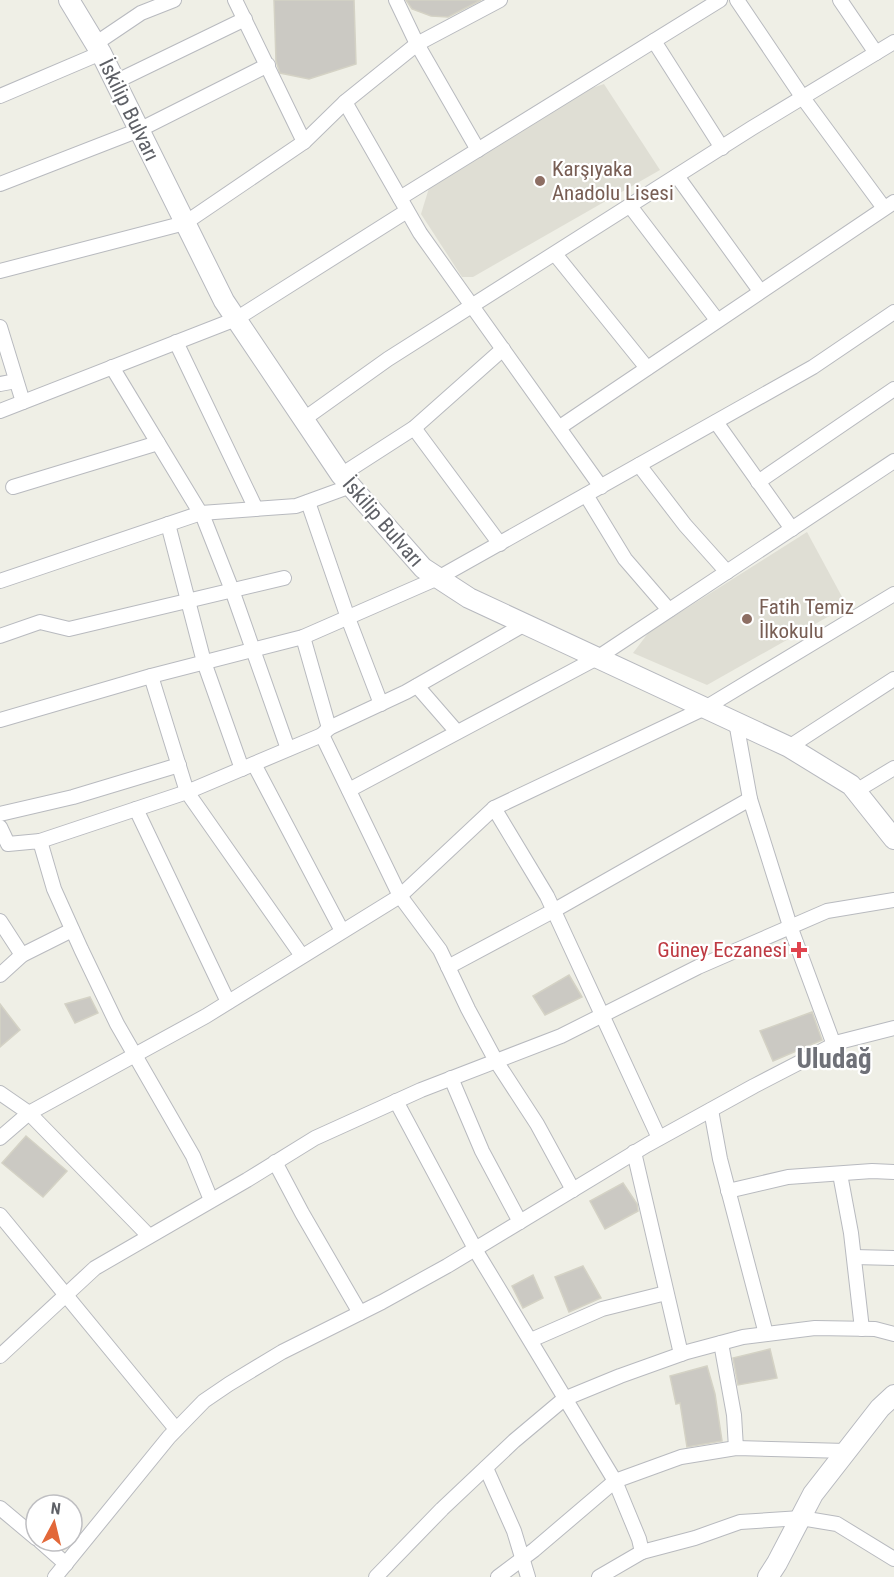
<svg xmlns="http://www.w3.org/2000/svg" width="894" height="1577" font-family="'Roboto Condensed',sans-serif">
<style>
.education{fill:#dfded4}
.building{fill:#cbc9c3;stroke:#d4d2c5;stroke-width:1.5}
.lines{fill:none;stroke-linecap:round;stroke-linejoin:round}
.street-casing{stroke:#b8babf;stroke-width:16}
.secondary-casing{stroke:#b7b9bf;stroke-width:22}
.street{stroke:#fff;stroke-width:14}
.secondary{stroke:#fff;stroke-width:20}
.education-dot{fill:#8d6e63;stroke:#fff;stroke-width:2}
.health-dot{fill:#e0444e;stroke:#fff;stroke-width:2}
.labels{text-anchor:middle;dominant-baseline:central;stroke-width:4.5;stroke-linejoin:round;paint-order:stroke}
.street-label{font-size:21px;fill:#5e6066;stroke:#fff}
.education-label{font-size:21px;fill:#785e54;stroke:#fff;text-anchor:start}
.health-label{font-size:21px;fill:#be3a42;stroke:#fff;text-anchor:end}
.district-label{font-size:27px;font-weight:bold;fill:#6f7178;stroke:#fff}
</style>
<rect width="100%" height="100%" fill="#efefe6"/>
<g class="education">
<polygon points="604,84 660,170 473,277 462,277 421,214 429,188 451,173 592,88"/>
<polygon points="807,532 847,606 707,685 633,653 649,632"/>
</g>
<g class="building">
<polygon points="274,0 354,0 356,64 309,79 280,73 276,61"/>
<polygon points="406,0 481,0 448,17 431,16 412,9"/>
<polygon points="569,975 582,997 545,1015 533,996"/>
<polygon points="90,997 98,1013 75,1023 65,1004"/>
<polygon points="0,1004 20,1030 0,1047"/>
<polygon points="812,1012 822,1040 773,1061 760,1031"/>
<polygon points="26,1136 67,1171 43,1197 2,1163"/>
<polygon points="623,1183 637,1204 638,1211 605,1229 590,1201"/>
<polygon points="583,1266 601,1298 569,1312 555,1277"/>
<polygon points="533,1275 543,1298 523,1308 512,1286"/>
<polygon points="770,1349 777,1378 738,1385 733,1358"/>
<polygon points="707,1366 715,1394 722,1441 687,1447 680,1403 676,1404 670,1376"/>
</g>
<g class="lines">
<defs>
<g id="street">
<polyline points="235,0 304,142 345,102"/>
<polyline points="396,0 417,44 478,150"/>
<polyline points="500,0 417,44 345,102 420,233 601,487"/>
<polyline points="737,0 803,98 884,208"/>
<polyline points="840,0 876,53"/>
<polyline points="654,41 722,148"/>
<polyline points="95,44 141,13 174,0"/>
<polyline points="115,82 245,19"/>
<polyline points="0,96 101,53"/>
<polyline points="677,176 760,291"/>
<polyline points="0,184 139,130 268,65"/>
<polyline points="400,198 720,0"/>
<polyline points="630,206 717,320"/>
<polyline points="555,254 647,368"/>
<polyline points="0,271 185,223 304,142"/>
<polyline points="0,327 23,402"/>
<polyline points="176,342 256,509"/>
<polyline points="112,367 204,519 232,590 288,749"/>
<polyline points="0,384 16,381"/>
<polyline points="0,411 236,319 407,211"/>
<polyline points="304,419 388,359 752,128 894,42"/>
<polyline points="716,422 792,529"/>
<polyline points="560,427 894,202"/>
<polyline points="414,428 500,544"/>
<polyline points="639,465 685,525 727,572"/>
<polyline points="341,475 414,428 503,349"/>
<polyline points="758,482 894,389"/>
<polyline points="13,487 158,443"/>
<polyline points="586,495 625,559 669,610"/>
<polyline points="308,502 348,618 381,704"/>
<polyline points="168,524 204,662 242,769"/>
<polyline points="0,581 201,513 296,506 351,486"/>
<polyline points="0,636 40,622 69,629 284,578"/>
<polyline points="303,637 329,728"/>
<polyline points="151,676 303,637 438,578 813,367 894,312"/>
<polyline points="417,686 457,732"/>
<polyline points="0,720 151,676 187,792 322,735 400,896 440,950 468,1009 496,1061 537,1124 573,1190"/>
<polyline points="736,722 750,799 790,926 834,1045"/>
<polyline points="322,735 329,728 406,692 525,624"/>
<polyline points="789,747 894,679"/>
<polyline points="254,764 342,931"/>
<polyline points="349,790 597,658 894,461"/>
<polyline points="856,791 894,768"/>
<polyline points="494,808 705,708 894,594"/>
<polyline points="136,809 228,1002"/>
<polyline points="0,814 73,797 179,765"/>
<polyline points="0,827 8,844 40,841 54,889 81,949 117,1024 193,1156 211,1200"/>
<polyline points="40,841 187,792 302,956"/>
<polyline points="0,921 22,955"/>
<polyline points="448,967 553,911 750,799"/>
<polyline points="0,975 22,955 72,930"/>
<polyline points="451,1078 482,1151 520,1222"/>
<polyline points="0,1093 29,1113 149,1236"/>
<polyline points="396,1101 479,1256 615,1481 639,1539 642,1552 695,1538 740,1522 801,1518 837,1524 894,1559"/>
<polyline points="711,1110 720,1159 766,1334"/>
<polyline points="0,1138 29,1113 206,1016 400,896 494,808 547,896 659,1138"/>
<polyline points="634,1152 681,1354"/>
<polyline points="275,1162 302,1213 360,1313"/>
<polyline points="840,1174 851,1233 862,1329"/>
<polyline points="728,1191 788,1177 872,1171 894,1172"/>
<polyline points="0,1215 176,1429"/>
<polyline points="854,1257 894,1258"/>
<polyline points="531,1340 602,1309 666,1293"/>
<polyline points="721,1343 734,1415 736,1448"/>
<polyline points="0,1356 95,1268 247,1180 315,1138 421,1090 561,1036 698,967 827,911 894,900"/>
<polyline points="486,1468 514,1531 528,1577"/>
<polyline points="0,1508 36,1538"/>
<polyline points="40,1541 66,1564"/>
<polyline points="55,1577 169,1437 204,1401 229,1384 282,1352 382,1302 447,1266 647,1145 754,1086 839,1042 894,1028"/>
<polyline points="376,1577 442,1509 514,1441 564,1399 620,1376 687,1352 743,1337 815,1328 875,1329 894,1334"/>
<polyline points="498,1577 534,1550 615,1481 681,1457 736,1448 846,1451"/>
<polyline points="599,1577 642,1552"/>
</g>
<g id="secondary">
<polyline points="69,0 101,53 224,301 341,475 423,568 469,598 789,747 851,785 894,839"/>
<polyline points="768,1577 777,1563 813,1494 880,1408 894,1395"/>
</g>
</defs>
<use href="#street" class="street-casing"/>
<use href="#secondary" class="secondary-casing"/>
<use href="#street" class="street"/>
<use href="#secondary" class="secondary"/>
</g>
<g class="education-dot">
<circle cx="540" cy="181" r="6"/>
<circle cx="747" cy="619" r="6"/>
</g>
<path class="health-dot" d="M796 941h6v6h6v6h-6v6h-6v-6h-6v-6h6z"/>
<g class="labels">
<g class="street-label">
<text transform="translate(129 110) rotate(64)">İskilip Bulvarı</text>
<text transform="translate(383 522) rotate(49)">İskilip Bulvarı</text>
</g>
<g class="education-label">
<text x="552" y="169">Karşıyaka<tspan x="552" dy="24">Anadolu Lisesi</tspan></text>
<text x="759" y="607">Fatih Temiz<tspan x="759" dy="24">İlkokulu</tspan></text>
</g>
<g class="health-label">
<text x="787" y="950">Güney Eczanesi</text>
</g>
<g class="district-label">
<text x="834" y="1059">Uludağ</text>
</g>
</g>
<g transform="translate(54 1523) rotate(7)"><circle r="28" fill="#ffffff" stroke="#bfbfc2" stroke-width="1.5"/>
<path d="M0-4.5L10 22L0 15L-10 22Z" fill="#e26839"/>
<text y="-9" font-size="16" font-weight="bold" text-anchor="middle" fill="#5e6066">N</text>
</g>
</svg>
